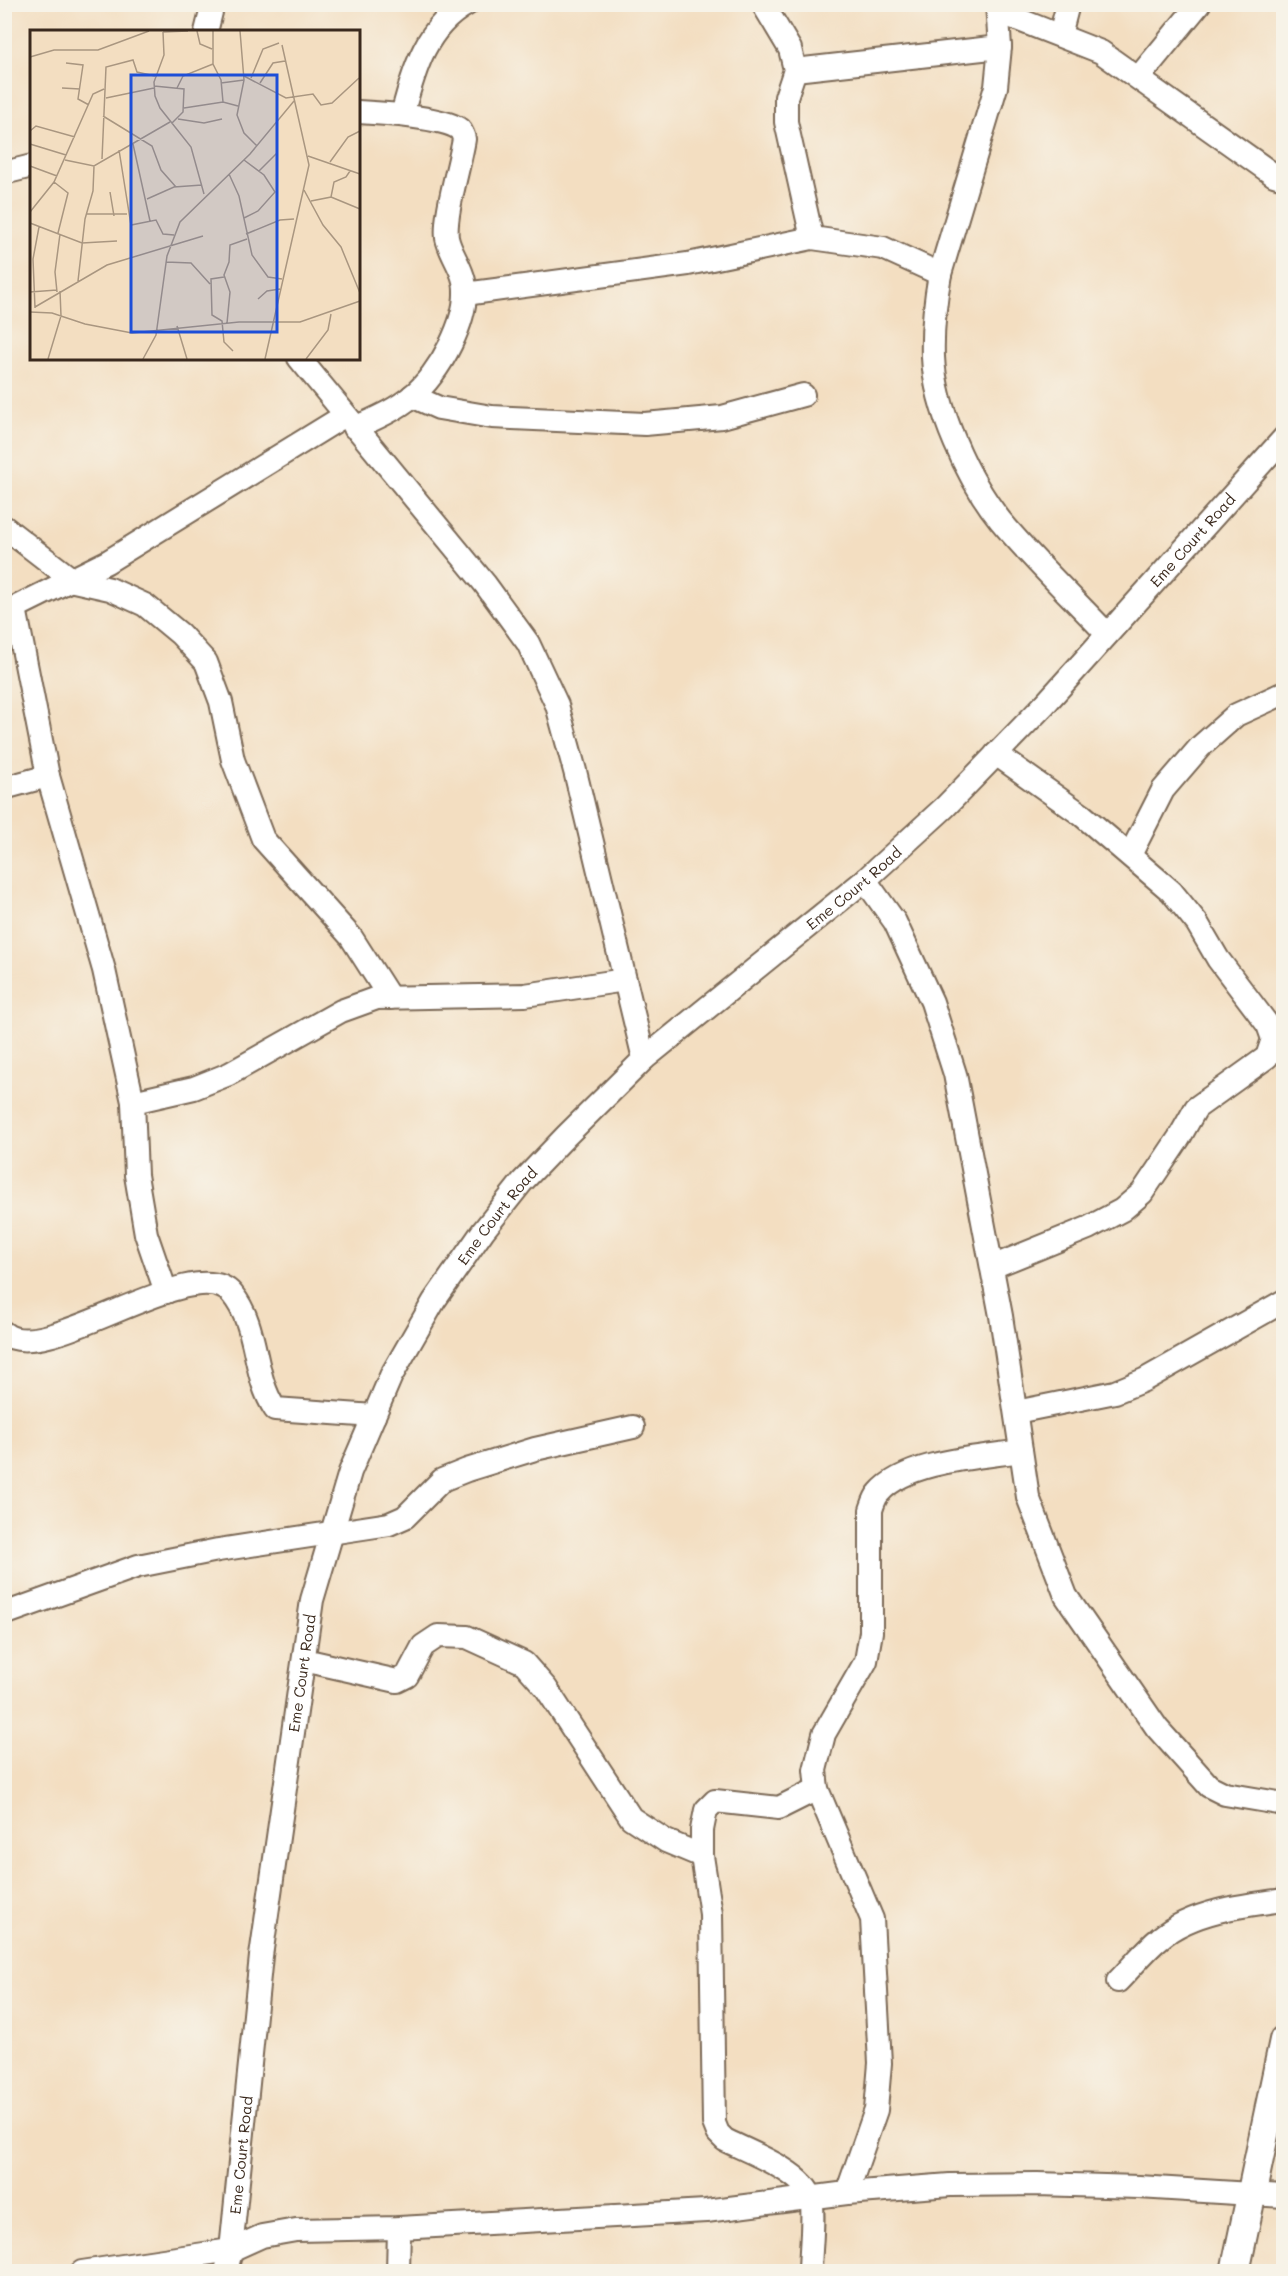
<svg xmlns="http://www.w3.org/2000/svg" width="1288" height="2276" font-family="Mali,sans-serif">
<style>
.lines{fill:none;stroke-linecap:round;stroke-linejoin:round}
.minor-casing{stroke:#7b6957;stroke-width:26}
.major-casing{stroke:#7b6957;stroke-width:32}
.minor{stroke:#fff;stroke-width:22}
.major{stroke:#fff;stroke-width:28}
.labels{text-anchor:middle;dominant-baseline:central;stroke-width:4.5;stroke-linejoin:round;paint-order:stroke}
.street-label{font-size:15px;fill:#3b2a1e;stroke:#f7f3e8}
.inset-road{fill:none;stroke:#a99680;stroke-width:1.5}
.view{fill:#1d4ed8;fill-opacity:0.15;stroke:#1d4ed8;stroke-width:3}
.inset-edge{fill:none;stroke:#3b2a1e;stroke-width:3}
</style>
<rect width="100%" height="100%" fill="#f7f3e8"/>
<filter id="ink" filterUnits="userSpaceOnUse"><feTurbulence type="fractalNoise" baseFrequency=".0167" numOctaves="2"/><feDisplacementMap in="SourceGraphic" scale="12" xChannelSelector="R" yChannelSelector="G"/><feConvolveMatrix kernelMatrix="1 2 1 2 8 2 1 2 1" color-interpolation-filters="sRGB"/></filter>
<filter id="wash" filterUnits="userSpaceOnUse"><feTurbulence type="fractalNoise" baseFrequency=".008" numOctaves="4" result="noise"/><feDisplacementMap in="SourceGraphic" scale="24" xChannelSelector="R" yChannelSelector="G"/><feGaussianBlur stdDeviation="1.35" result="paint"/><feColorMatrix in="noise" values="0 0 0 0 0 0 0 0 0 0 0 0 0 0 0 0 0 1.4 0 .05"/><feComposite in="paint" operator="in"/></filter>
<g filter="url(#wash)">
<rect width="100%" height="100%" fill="#f3dec1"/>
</g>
<g filter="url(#ink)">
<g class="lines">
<defs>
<g id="minor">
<polyline points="763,4 790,49 795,70 786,97 786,122 812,238"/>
<path d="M 997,4 L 1000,47 L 996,87 L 940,274 C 935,302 932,329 933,357 C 935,408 968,480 1000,520 C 1033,560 1072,597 1107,634"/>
<polyline points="999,12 1101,52 1274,175 1284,178"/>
<polyline points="206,32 213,4"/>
<polyline points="1060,35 1068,4"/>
<polyline points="795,70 1000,47"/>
<polyline points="1139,77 1199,4"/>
<path d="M 402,115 C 414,71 425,27 467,4"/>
<polyline points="4,173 32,166"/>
<polyline points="465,294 688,264 812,238 883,248 940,274"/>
<polyline points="299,358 485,584 528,643 557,705 575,771 644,1059"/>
<polyline points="412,396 439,408 492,417 645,424 722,417 803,395"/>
<path d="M 355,428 C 374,419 394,411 411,397 C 439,375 471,317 464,281 C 461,266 450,253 447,238 C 444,214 460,165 464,139 C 464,138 461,130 460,130 C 449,117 377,113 358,112"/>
<polyline points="4,527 74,581 110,589 145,605 180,634 206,662 221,702 233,760 263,839 351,937 390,998"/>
<polyline points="15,608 48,776 104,970 133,1102 136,1175 146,1234 166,1292"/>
<polyline points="4,613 107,562 344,416"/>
<polyline points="4,788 48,776"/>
<polyline points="1130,855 1163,790 1200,747 1236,715 1284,693"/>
<polyline points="865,880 895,922 932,1002 955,1074 1001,1316 1028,1497 1066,1596 1157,1728 1209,1786 1225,1794 1284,1804"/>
<polyline points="133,1102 194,1088 229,1074 341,1011 377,998 525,995 625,980"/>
<polyline points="992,1267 1088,1228 1122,1210 1142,1193 1179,1138 1196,1108 1267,1057 1273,1039 1268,1025 1218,959 1197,923 1171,891 1082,815 996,754"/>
<path d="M 4,1333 C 44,1368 195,1249 232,1294 C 259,1326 252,1375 275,1409 L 374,1416"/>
<polyline points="1016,1412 1115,1392 1144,1380 1284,1301"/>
<polyline points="4,1614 138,1566 218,1550 389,1524 405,1517 442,1480 467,1470 535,1449 633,1427"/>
<polyline points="304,1660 397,1681 407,1676 423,1646 438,1636 467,1637 524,1663 546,1688 631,1818 666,1841 702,1856"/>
<path d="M 1118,1981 C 1132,1967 1145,1950 1160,1938 C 1192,1911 1244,1905 1284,1900"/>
<path d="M 847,2193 L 876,2110 L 880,2063 L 872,1919 L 817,1789 L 815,1770 L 824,1734 L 866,1661 L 871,1632 L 871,1510 C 873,1504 875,1497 879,1493 C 906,1461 981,1457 1021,1451"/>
<polyline points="82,2272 231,2250 262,2236 296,2230 399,2228 706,2211 847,2193 950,2185 1037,2184 1139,2187 1284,2196"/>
<path id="s1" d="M 226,2272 L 231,2250 L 261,1956 L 312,1600 L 350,1472 L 391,1376 L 434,1301 L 483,1231 L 522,1182 L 566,1136 L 644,1059 L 865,880 L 945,807 L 1045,704 L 1284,438"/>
<polyline points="398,2272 399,2228"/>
<path d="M 810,2272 C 810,2253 815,2214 811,2198 C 804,2172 747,2151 725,2140 L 718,2133 L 714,2123 L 711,1914 L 702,1856 L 702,1830 L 706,1810 L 715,1801 L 779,1808 L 817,1789"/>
</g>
<polyline id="major" points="1235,2272 1284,2040"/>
</defs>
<use href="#minor" class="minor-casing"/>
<use href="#major" class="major-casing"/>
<use href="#minor" class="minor"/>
<use href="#major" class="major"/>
</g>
</g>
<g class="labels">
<g class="street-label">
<text stroke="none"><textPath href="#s1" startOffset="2080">Eme Court Road</textPath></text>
<text stroke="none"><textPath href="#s1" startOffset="1594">Eme Court Road</textPath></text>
<text stroke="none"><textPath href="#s1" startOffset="1108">Eme Court Road</textPath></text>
<text stroke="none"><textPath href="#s1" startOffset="604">Eme Court Road</textPath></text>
<text stroke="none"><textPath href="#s1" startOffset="118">Eme Court Road</textPath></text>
</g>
</g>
<g transform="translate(30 30)">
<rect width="330" height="330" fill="#f3dec1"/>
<path class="inset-road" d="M 167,1 L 170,14 L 182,19M 183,1 L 183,34 L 191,50 L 193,72M 210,1 L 214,50 L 207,85 L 214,103 L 227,116M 133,2 L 134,25 L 124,52 L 125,66 L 130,78 L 161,117 L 174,164M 133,2 L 158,1M 0,27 L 24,20 L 68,20 L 119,1M 36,33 L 53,35 L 48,69 L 59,75M 214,46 L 256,68 L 283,64 L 291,75 L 302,73 L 329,48M 221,48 L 233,19 L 249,13M 191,53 L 214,50M 230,53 L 243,33 L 255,31M 124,56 L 154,59 L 153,82 L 142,93M 32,58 L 50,59M 147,58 L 153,46 L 183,34M 76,68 L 124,58M 154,78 L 193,72 L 208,76M 73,86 L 122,116 L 131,140 L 146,157M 148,89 L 174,93 L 192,89M 0,101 L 6,96 L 45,107M 0,114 L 36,125M 103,114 L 120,191M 89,120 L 101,195 L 126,190 L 133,204 L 144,205M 278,126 L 330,144M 72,129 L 76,37 L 103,30 L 107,42 L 125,46M 35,130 L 64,136 L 140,92M 300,132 L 318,107 L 330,101M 0,136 L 27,146M 229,141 L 247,123M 199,144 L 209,166 L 222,225 L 238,247 L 252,249M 24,152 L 38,163 L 28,203M 274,160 L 293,195 L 311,217 L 330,263M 80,162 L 84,186M 301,167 L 330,179M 117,169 L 144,157 L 172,155M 281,171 L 301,167 L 304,152 L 316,147 L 320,141M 0,182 L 24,152 L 63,64 L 74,59M 57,184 L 97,184M 214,188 L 228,181 L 245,162 L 234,145 L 214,130M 0,193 L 52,213 L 87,211M 216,204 L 250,190 L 264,189M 136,232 L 161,233 L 180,254M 194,247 L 181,249 L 182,285 L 192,291 L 194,312 L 203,321M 48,251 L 55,189 L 63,161 L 64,136M 0,262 L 27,260M 27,262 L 25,242 L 30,204M 228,269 L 237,261 L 250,259M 5,277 L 77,235 L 173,206M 5,278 L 3,229 L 9,197M 0,282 L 22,283 L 55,294 L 102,303 L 209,292 L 270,292 L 330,271M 197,293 L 200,262 L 194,245 L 199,232 L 200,215 L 217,209M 147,296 L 157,329M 18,329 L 31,286 L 30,261M 113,329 L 126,305 L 137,226 L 150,192 L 220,124 L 264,71M 235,329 L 279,135 L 252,15M 276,329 L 298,300 L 301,284"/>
<path class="view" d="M 101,45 L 247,45 L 247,302 L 101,302 Z"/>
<rect width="330" height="330" class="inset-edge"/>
</g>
<rect width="1288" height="2276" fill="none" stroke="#f7f3e8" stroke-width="24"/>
</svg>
